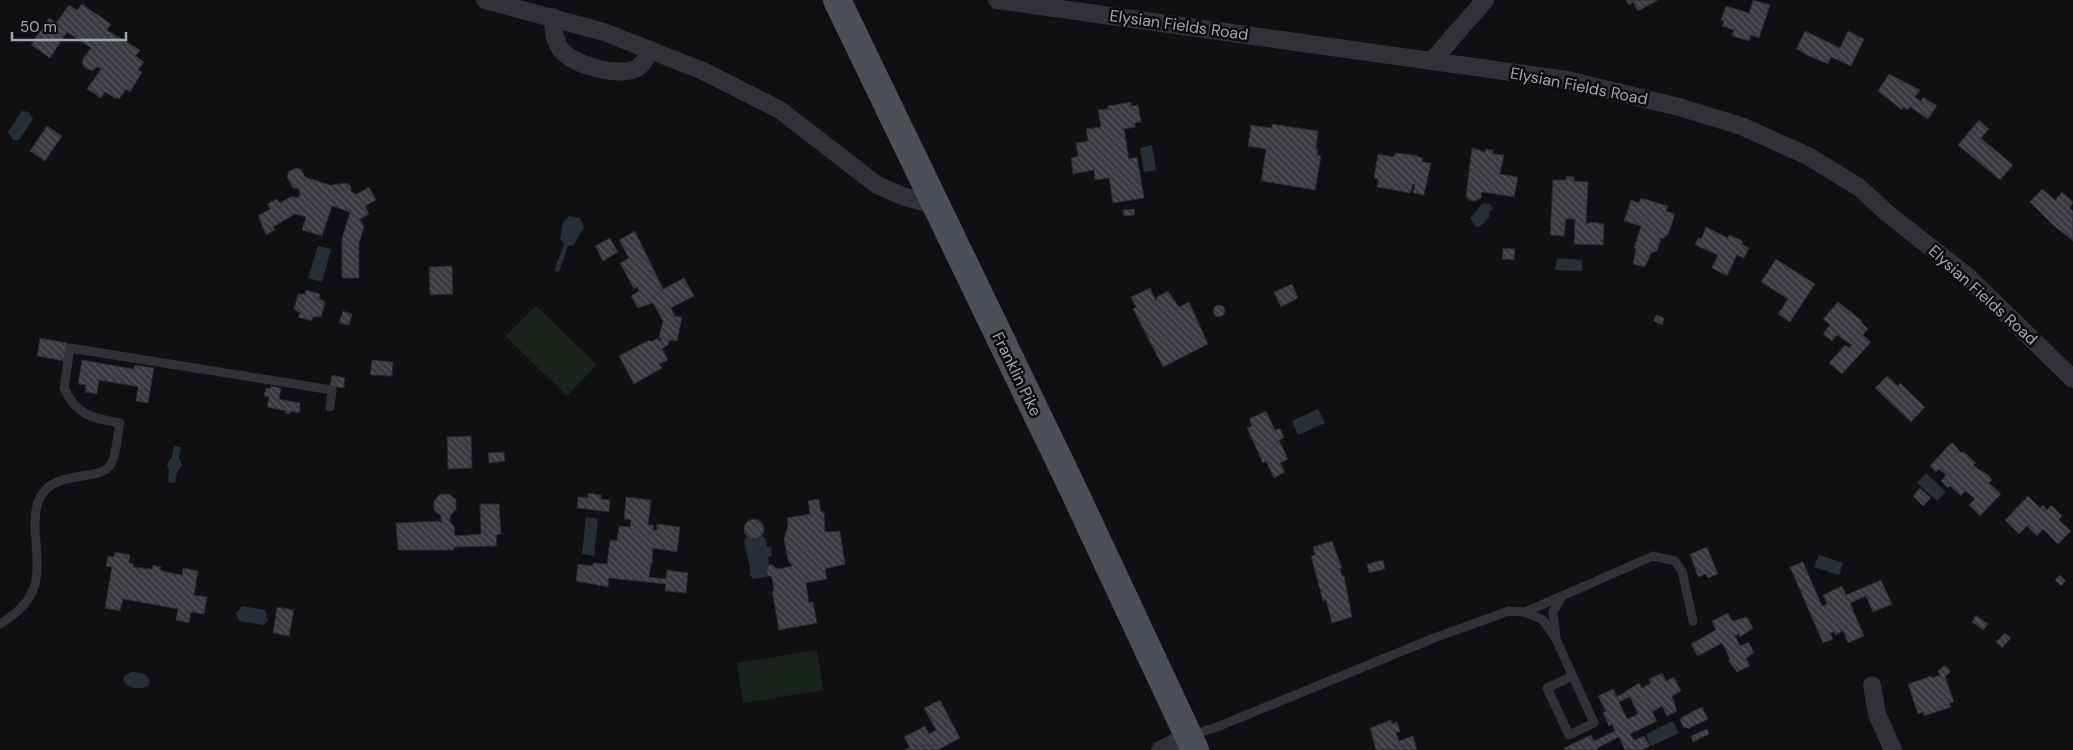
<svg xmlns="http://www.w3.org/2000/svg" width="2073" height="750" font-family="'DM Sans',sans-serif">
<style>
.garden{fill:#1a221c}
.water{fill:#262f37}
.building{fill:url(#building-back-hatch);stroke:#2a2a2e;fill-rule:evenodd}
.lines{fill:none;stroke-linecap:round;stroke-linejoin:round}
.lane{stroke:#313238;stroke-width:9}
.street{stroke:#313238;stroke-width:18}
.primary{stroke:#4d4f57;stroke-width:28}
.labels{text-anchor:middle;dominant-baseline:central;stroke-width:5;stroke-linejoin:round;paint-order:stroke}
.street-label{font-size:16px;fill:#a0a6b5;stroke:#0c0c0d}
</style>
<defs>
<pattern id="building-back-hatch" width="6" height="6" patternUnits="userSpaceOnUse" patternTransform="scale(1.25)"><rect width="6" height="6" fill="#3a3b40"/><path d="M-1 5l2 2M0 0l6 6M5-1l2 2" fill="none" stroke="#535459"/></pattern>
</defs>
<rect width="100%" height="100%" fill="#101012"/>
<g class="garden">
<polygon points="536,306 597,365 567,396 506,336"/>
<polygon points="817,650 823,690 743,703 737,663"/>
</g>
<g class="water">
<polygon points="22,111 29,112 33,119 19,140 13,140 8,132"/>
<polygon points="1152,145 1156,170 1144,172 1140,148"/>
<polygon points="1483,203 1490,204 1493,209 1489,211 1490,216 1481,226 1476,227 1470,218"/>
<polygon points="569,216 580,218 584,227 574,245 568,246 559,272 554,271 564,244 560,239 563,222"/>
<polygon points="318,246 331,249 322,282 308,278"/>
<polygon points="1557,258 1582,260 1582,271 1555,270"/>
<polygon points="1318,409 1325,423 1298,435 1292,421"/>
<polygon points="174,446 181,447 179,458 182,465 177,472 175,483 168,482 169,471 167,464 172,457"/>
<polygon points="1926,473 1946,492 1937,501 1917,483"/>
<polygon points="586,517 598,519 594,556 582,554"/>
<polygon points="759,534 765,538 767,547 771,547 772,556 768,557 770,571 766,577 753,579 749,574 751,573 744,541 747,536"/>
<polygon points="1819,555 1843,563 1839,575 1814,567"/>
<polygon points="242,606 265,610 268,621 263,625 239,621 236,613"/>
<path d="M 132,672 C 140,672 148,674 150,682 L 148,686 C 139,690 128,689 123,680 L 124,676 Z"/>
<polygon points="1673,721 1679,733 1651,746 1646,734"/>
</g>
<g class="building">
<polygon points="1626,0 1658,0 1638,11 1633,2 1629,5"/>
<polygon points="1753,0 1770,5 1759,38 1751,35 1749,41 1732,36 1734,30 1722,26 1724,21 1721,20 1726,6 1749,13"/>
<polygon points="82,4 111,24 107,30 140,50 136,56 144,62 138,70 142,72 130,92 126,89 119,99 117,97 116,99 105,92 101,98 87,89 101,69 97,67 94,70 89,70 84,67 82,62 84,57 91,48 67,32 50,58 31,45 49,18 56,23 69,5 77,10"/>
<polygon points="1805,31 1840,48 1848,31 1864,39 1851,66 1831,57 1828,64 1804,54 1804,53 1796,49"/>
<polygon points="1889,74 1920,90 1915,97 1921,101 1923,97 1937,106 1928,119 1910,107 1908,110 1903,107 1902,110 1878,91"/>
<polygon points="1131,102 1131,106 1138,105 1141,122 1135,123 1135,127 1124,129 1129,159 1137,157 1144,198 1113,203 1109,178 1095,180 1094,170 1073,174 1071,158 1078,156 1076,143 1088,141 1086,129 1101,127 1098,110 1108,109 1108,106"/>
<polygon points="1979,120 1989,129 1981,138 2013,165 2000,180 1958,145"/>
<polygon points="1272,124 1318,131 1316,149 1318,149 1317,155 1321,156 1315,190 1261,181 1266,149 1248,146 1251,125 1272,128"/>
<polygon points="47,126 62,136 45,161 30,151"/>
<polygon points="1472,148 1485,152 1486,149 1493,150 1493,154 1504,155 1500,174 1518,177 1514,197 1482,192 1481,198 1475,201 1469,200 1466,196"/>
<polygon points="1395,153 1414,155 1423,158 1422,162 1431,163 1424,195 1413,193 1415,184 1413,184 1410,193 1377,187 1378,179 1374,178 1378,154 1394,157"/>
<polygon points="296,168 301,169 305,177 330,185 347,183 351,186 351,192 357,194 369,187 376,200 365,206 369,214 360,219 364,227 359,243 359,278 342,278 342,238 350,212 332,206 322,236 302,230 306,217 295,214 273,227 275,230 266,235 259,218 259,215 270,209 267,204 277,199 280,203 292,196 296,198 300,196 299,189 293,188 287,177 289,171"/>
<polygon points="1566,176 1574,177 1574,181 1588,182 1586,224 1591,222 1604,224 1603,245 1574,244 1575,219 1566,219 1564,236 1550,235 1553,180 1566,180"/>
<polygon points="2042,189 2055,200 2062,192 2073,202 2070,208 2073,211 2073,241 2053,225 2030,202"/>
<polygon points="1641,198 1668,206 1666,211 1675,214 1668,235 1666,235 1664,239 1661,238 1657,251 1651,253 1645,267 1633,264 1636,249 1634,248 1641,226 1624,221 1631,200 1639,203"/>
<polygon points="1134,209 1135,215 1124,216 1123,210"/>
<polygon points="1706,227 1728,238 1729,235 1743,241 1742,244 1749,248 1744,258 1737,255 1727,276 1712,268 1718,255 1695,245 1698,238 1701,239"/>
<polygon points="635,231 663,289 684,278 694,296 671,308 675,316 682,317 677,341 669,340 668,345 662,349 668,360 659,364 662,368 634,384 619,356 649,340 651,342 658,338 659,341 662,340 659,337 663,321 653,303 638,308 631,296 639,291 637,287 634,289 620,263 629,258 619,240"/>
<polygon points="610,238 618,252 603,261 595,246"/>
<polygon points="1503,248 1515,249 1514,260 1502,259"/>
<polygon points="1776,259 1815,284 1790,322 1778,314 1788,299 1761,282"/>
<polygon points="452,266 453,294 430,295 429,267"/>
<polygon points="1292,284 1298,298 1281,307 1274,292"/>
<polygon points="1150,288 1156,301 1157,297 1168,291 1179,307 1189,302 1208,344 1163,367 1133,309 1136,307 1131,297"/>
<polygon points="306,290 320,294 319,298 325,302 321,317 313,317 312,321 298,317 300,313 294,309 298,294 305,294"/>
<polygon points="1838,302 1862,321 1861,322 1868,329 1863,335 1871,342 1842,374 1829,363 1845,345 1849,348 1852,345 1837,335 1832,341 1823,334 1830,325 1823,319"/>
<circle cx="1219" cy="311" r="6"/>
<polygon points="343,311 352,314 349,325 339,323"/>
<polygon points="1656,315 1664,318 1662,325 1654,321"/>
<polygon points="40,338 67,343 64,361 37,356"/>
<polygon points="82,360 134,369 135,365 154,368 148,403 136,401 138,387 134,386 99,380 97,394 85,392 86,385 78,384"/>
<polygon points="372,360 393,362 392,376 370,375"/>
<polygon points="332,375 345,378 344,388 330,386"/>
<polygon points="1887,376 1898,386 1900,383 1925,407 1911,422 1875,388"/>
<polygon points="271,386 281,388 279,399 300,403 300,411 298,413 291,411 290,414 285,413 286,411 267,407 269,397 264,396 266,388 270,389"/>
<polygon points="1266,411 1275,430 1280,428 1284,438 1279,440 1288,459 1280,463 1285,472 1274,478 1266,461 1263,463 1247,428 1252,426 1249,419"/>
<polygon points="471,436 472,468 448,469 447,437"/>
<polygon points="1953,443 1961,453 1963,451 1976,463 1973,465 1978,469 1989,475 1992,480 1989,483 2001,494 1980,516 1969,505 1975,499 1965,491 1961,496 1950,486 1948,488 1941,481 1946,475 1939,469 1936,472 1930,466 1950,444"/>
<polygon points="504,452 505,461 489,463 488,453"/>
<polygon points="1920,488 1931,498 1923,506 1913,496"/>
<polygon points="588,493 601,495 601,499 610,500 609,512 577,508 578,497 588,498"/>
<polygon points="440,494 449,494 456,500 456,509 450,516 450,522 454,526 455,536 481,534 480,504 499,504 501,534 496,535 497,546 454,547 454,550 398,550 396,523 439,521 441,523 441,516 434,510 434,501"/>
<polygon points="2028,496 2040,508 2043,505 2047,510 2051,505 2062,516 2059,520 2071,531 2058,544 2043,529 2037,536 2027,526 2019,534 2005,520"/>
<polygon points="626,497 651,500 648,525 654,525 653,530 657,530 657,524 680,527 677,552 651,548 653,550 652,563 649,565 651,565 649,577 666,579 667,570 688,573 686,593 665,591 666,584 609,578 608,587 576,581 578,564 593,566 593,563 607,564 610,540 617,541 619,526 630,527 631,520 624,519"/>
<polygon points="819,499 821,512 824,512 825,532 840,531 845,564 825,569 827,579 806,583 809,603 813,602 817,623 779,630 772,591 774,591 772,577 767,575 766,568 771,564 778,569 792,566 788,560 784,539 788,525 787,518 810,514 808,501"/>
<circle cx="754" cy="529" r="10"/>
<polygon points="1332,541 1342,568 1340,569 1342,576 1344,576 1352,617 1332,623 1326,600 1323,601 1311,556 1315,555 1313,547"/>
<polygon points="1707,547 1718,574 1708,578 1706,574 1698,577 1690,554"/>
<polygon points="115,552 130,555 129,563 134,564 133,567 152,569 153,565 161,567 160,570 166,572 182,575 183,568 198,571 194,595 207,597 204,614 191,612 189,623 176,620 178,609 123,599 120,611 105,608 112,567 106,566 108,556 114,557"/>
<polygon points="1383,560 1385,569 1369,573 1367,564"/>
<polygon points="1803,562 1822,606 1827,604 1823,595 1842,586 1846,595 1881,580 1892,604 1873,612 1866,596 1850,603 1864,636 1848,643 1843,631 1835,635 1834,632 1830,633 1833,639 1823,643 1790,567"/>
<polygon points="2060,575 2066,581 2061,586 2055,580"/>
<polygon points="277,607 294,610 289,636 273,633"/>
<polygon points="1728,613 1732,621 1747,617 1753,628 1740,637 1739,634 1735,636 1740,646 1749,642 1754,653 1746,658 1750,666 1737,672 1728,660 1730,659 1722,643 1700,655 1697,655 1691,644 1716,630 1712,621"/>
<polygon points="1976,615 1988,624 1983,630 1972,622"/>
<polygon points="2005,633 2011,638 2002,648 1996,642"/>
<polygon points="1944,666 1948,668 1950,672 1945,677 1954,702 1949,703 1951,707 1924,716 1923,712 1918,714 1908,684 1931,676 1932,678 1940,675 1938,671"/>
<path d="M 1662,673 L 1666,681 L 1674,677 L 1681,691 L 1672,696 L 1677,711 L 1667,716 L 1662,706 L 1652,712 L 1657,721 L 1630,734 L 1634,740 L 1644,736 L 1650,746 L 1642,750 L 1625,750 L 1619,737 L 1597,748 L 1598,750 L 1565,750 L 1564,748 L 1591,735 L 1594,741 L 1615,731 L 1612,724 L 1609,726 L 1603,713 L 1606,711 L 1598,696 L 1613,689 L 1617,697 L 1639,683 L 1642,688 L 1651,683 L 1649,679 ZM 1630,697 L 1638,714 L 1627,719 L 1619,702 Z"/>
<polygon points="940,700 960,738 938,750 904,750 910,747 904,737 925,726 929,734 936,730 924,708"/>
<polygon points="1702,707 1708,719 1688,729 1686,727 1684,728 1680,720 1682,717"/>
<polygon points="1391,720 1392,724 1397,722 1400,731 1396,733 1399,741 1413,736 1417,750 1376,750 1370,728"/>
<polygon points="1707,729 1709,734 1693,742 1691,736"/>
</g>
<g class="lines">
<g class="lane">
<polyline points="1525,612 1562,596"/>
<path d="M 0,624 C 44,597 38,575 35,529 C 35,518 35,506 41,496 C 56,469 101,482 111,464 C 117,454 117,435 120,423 C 92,418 77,416 64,388 L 70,348 L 332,390 L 330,407"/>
<polyline points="1556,638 1553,612 1562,596 1653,556 1675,561 1682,571 1693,621"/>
<polyline points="1191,735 1217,727 1434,638 1509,611 1525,612 1543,620 1556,639 1594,723 1569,735 1547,688 1573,676"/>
</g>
<g class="street">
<polyline points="485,0 604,32 703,71 780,110 877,185 905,197 937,206"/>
<polyline points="997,0 1567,80 1679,107 1741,126 1808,156 1860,188 1887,213 1967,276 2073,379"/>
<path d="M 553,17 C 553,29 554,40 561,50 C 574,65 619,78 637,68 C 644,64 647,56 651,50"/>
<polyline points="1432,61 1485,0"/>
<polyline points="1872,685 1877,714 1893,750"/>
<polyline points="1160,750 1188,736"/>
</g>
<polyline class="primary" points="837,0 1073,489 1195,750"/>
</g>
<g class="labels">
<g class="street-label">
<text transform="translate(1179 25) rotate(8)">Elysian Fields Road</text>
<text transform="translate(1579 86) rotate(11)">Elysian Fields Road</text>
<text transform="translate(1983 295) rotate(42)">Elysian Fields Road</text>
<text transform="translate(1017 374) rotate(64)">Franklin Pike</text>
</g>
</g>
<path d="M12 32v8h114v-8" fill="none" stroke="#a0a6b5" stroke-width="2.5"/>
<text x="20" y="32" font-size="15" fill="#a0a6b5" stroke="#0c0c0d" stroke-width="4" paint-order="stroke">50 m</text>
</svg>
